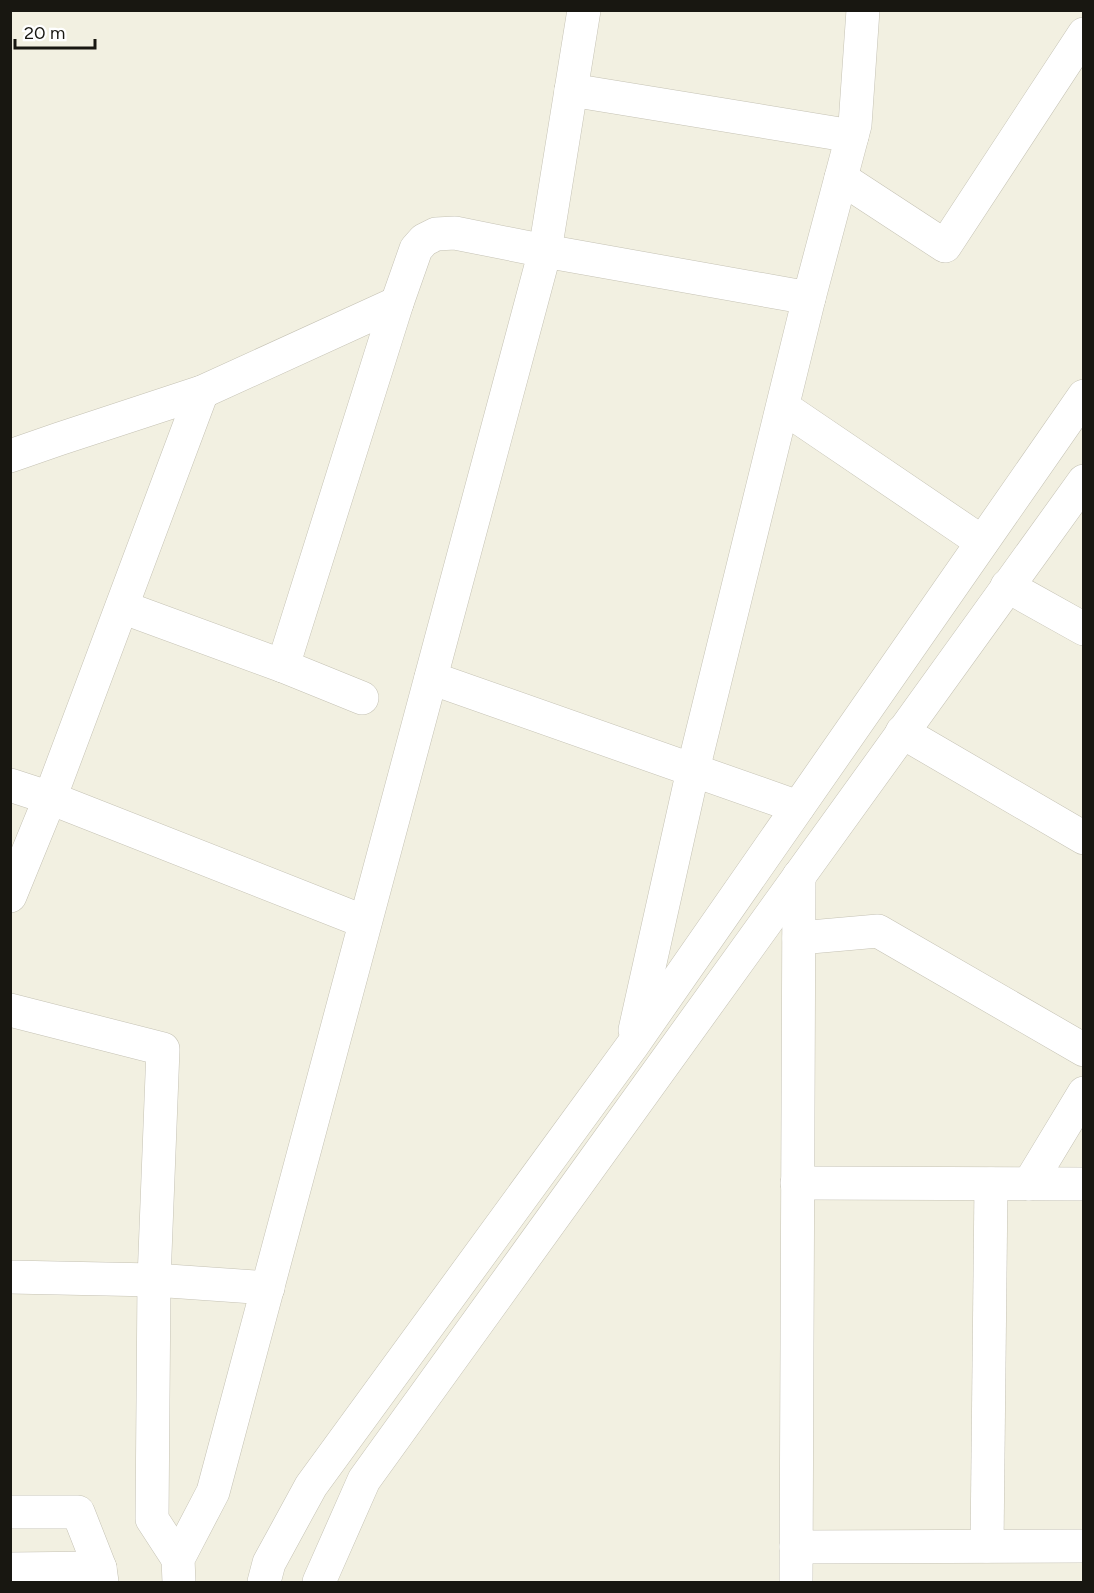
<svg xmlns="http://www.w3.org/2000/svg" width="1094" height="1593" font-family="Figtree,sans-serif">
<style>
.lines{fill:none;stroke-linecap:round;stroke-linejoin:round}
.minor-casing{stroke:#c5c2b4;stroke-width:34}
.minor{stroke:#fff;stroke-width:33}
</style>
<rect width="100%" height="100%" fill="#f2f0e1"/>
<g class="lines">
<defs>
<g id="minor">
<polyline points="571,90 852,136"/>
<polyline points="841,178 945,246 1084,34"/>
<polyline points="783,407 982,542"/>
<polyline points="10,456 59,439 202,392 397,303"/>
<polyline points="1007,586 1084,629"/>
<polyline points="122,607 283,666 362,698"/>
<polyline points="283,666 397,303 416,249 424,240 436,234 455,233 545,251 809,298"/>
<polyline points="431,678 798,807"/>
<polyline points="902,732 1084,838"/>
<polyline points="10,785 50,798 365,922"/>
<polyline points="10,896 50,798 202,392"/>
<polyline points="799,938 878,931 1084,1050"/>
<polyline points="10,1010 163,1049 154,1280 152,1519 178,1559"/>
<polyline points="635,1030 693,770 809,298 855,125 863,10"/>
<polyline points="797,1183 1084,1184"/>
<polyline points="1029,1184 1084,1093"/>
<polyline points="10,1277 154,1280 268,1288"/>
<polyline points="10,1512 78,1512 100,1568 102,1582"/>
<polyline points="987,1546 991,1184"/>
<polyline points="796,1547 1084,1546"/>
<polyline points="10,1569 100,1568"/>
<polyline points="179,1582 178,1559 213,1492 545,251 584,10"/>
<polyline points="264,1582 269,1563 311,1486 632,1046 1084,396"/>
<polyline points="319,1582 364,1480 1084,481"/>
<polyline points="796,1582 799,876"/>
</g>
</defs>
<use href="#minor" class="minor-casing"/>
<use href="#minor" class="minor"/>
</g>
<rect width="1094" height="1593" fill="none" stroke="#181711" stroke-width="24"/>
<path d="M15 39v9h80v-9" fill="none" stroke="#181711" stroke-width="3"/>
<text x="24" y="39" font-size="18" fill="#181711" stroke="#ffffff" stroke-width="4.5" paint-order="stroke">20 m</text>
</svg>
